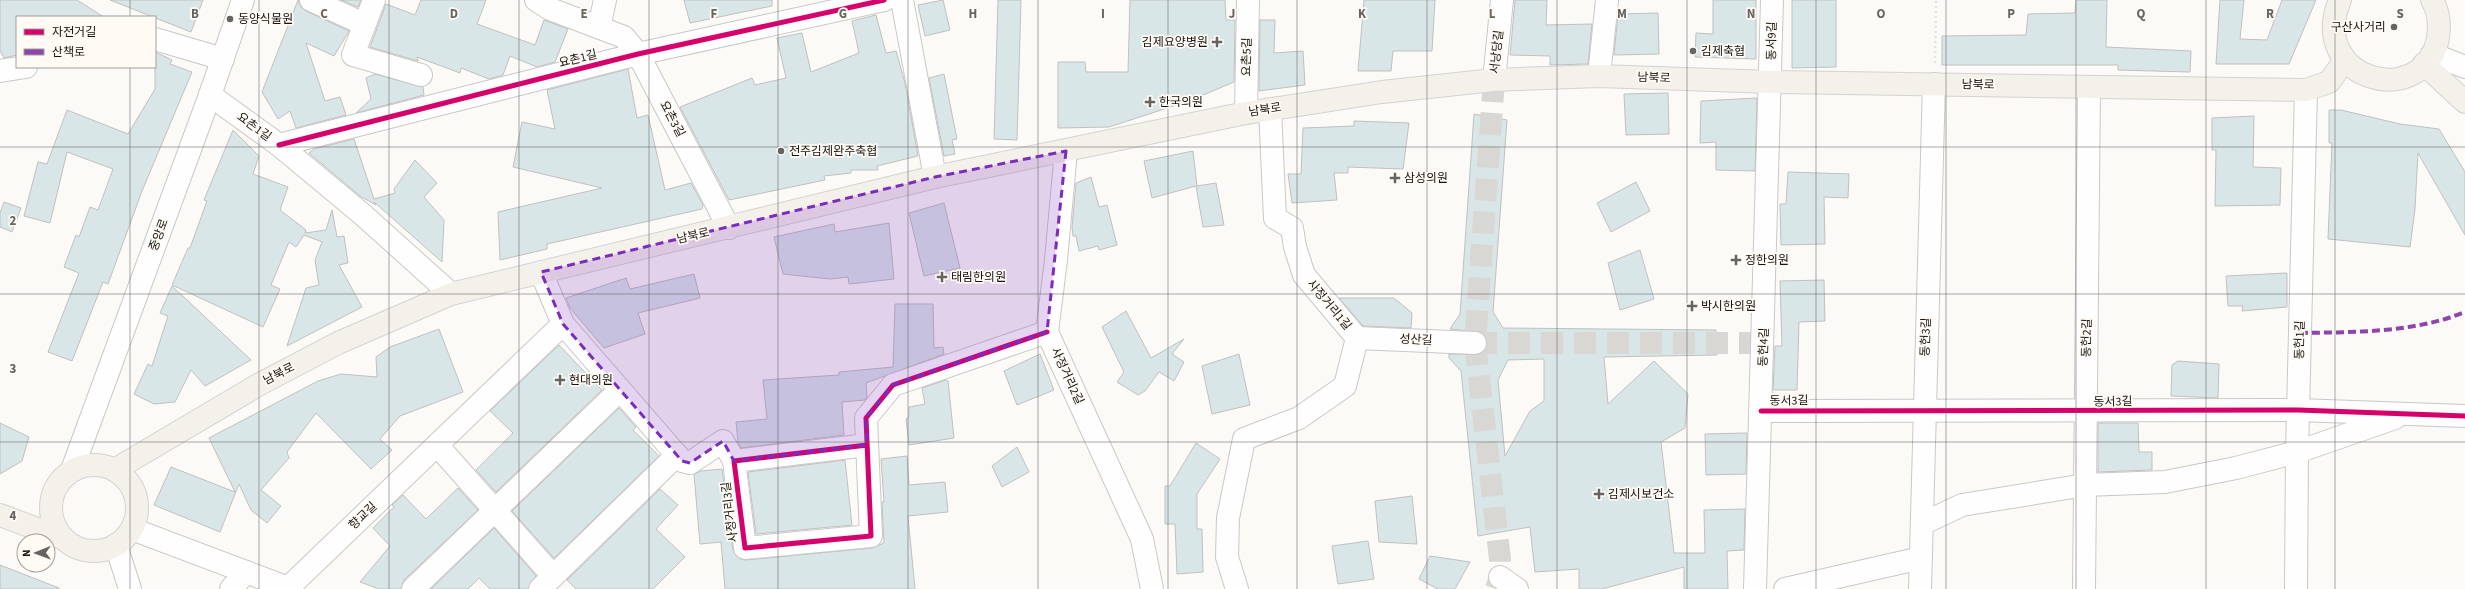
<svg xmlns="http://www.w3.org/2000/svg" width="2465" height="589" font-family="'Source Sans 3','Noto Sans KR',sans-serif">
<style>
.building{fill:#d9e6e8;stroke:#c0c0bf;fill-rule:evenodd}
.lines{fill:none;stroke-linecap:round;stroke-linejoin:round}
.minor-tunnel{stroke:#d9d7d4;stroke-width:22;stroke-dasharray:22 11;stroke-linecap:butt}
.minor-casing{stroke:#cac8c6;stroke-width:24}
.major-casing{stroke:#d4d3d1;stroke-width:24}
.path{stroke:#e3e3e2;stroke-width:2.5;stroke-dasharray:2 3;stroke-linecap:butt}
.minor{stroke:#fffefe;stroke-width:22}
.major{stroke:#f4f0ea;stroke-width:22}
.quiet{stroke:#8e44ad;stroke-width:4;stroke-dasharray:8 4;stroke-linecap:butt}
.cycleway-casing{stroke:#fffaf4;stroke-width:8}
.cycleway{stroke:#d6006c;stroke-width:5}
.marked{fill:#7b2cbf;fill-opacity:0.2;stroke:#7b2cbf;stroke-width:3;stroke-dasharray:8 5;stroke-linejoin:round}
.grid{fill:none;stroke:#656462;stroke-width:1;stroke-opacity:0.55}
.poi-dot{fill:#656462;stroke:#fffaf4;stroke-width:1.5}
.labels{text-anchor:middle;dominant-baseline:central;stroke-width:3.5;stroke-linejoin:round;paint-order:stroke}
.poi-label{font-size:12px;fill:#141311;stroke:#fffaf4;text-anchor:start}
.street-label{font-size:12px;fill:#141311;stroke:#fffaf4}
.grid-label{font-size:13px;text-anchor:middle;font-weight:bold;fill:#656462;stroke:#fffaf4;stroke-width:3.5;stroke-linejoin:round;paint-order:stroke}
</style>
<rect width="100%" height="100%" fill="#fcfaf7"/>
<g class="building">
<polygon points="0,0 77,0 104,17 17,17 17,55 4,58 0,51"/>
<polygon points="110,0 203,0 191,32"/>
<polygon points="298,0 301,7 306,11 349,31 334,56 306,43 325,101 340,97 346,115 296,128 290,111 278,119 262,92"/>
<polygon points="341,0 361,0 358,7"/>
<polygon points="421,0 486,0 477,24 535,45 544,20 568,29 555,62 537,67 510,56 503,75 489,79 461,68 460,73 417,57 418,61 370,47 386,4 415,15"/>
<polygon points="684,0 772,0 772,6 690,23"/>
<polygon points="943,0 950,30 925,36 918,5"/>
<polygon points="998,0 1021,0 1017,140 994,139"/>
<polygon points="1130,0 1225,0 1226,20 1235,20 1234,82 1189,101 1109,127 1058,128 1058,62 1085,62 1086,72 1128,72"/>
<polygon points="1364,0 1435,0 1432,51 1393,51 1391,71 1358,71"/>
<polygon points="1515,0 1547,0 1546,25 1592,24 1588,64 1550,65 1550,56 1510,55"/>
<polygon points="1713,0 1756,0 1756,59 1695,57 1696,33 1713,34"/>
<polygon points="1792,0 1836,0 1836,67 1792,68"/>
<polygon points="2076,0 2107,0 2106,47 2191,51 2190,72 2118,70 2118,65 1942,65 1942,36 2026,35 2028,14 2075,13"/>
<polygon points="2220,0 2244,0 2240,39 2267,40 2282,0 2316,0 2289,64 2216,64"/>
<polygon points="1658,13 1659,54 1614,55 1618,14"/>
<polygon points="876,15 886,53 896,51 905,83 918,156 877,166 878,170 851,170 851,173 824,176 825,180 729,200 680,107 752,78 755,85 786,78 777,38 802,33 811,72 859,53 852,21"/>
<polygon points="1260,20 1275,20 1274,53 1303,51 1305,85 1259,91"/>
<polygon points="155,52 172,60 170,64 192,72 142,191 108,284 103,282 72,361 48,352 79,273 64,267 76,235 79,237 90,207 98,210 113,169 67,152 50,223 24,216 38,162 47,164 67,110 128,134 155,89"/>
<polygon points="628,69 637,118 648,115 665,190 691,183 703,205 702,209 547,244 547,249 500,260 498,212 602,188 513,167 522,122 555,129 547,90"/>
<polygon points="375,74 423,87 424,95 356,113 371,99 366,78"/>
<polygon points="944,74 957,139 952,140 955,154 944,156 929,78"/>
<polygon points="1668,93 1669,134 1626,135 1624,94"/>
<polygon points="1757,98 1755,171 1716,170 1716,142 1700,143 1701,101"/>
<polygon points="2329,110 2341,110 2400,124 2439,129 2465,172 2465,235 2418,153 2415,209 2410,247 2328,239 2332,143 2329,143"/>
<path d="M 1474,114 L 1507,120 L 1493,312 L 1503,328 L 1716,330 L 1717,355 L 1604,357 L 1608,404 L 1654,361 L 1688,394 L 1685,428 L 1661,442 L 1674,553 L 1705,553 L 1704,510 L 1745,509 L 1744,550 L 1727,551 L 1728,589 L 1684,589 L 1684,567 L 1602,589 L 1579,589 L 1579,569 L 1535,572 L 1530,527 L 1478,536 L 1461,371 L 1449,358 L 1449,354 L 1480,354 L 1487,344 L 1486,337 L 1481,332 L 1450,329 L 1460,314 ZM 1544,359 L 1544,401 L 1530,411 L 1505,456 L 1498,380 L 1508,360 Z"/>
<polygon points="2254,116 2253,167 2281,168 2280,205 2215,206 2216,150 2212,150 2212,118"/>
<polygon points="1354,121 1409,123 1403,169 1348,167 1348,173 1334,173 1337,200 1292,203 1288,174 1301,174 1303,128 1354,126"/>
<polygon points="233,130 259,156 253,174 288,187 280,210 306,230 305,233 326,230 332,210 337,237 344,236 348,263 339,265 362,307 287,346 306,288 319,285 315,260 322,242 304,235 296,247 289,242 271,285 280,289 263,327 172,285 188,248 190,248 207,201 204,200"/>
<polygon points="354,139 374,199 395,193 394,189 415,160 437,183 424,197 444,220 442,262 374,202 376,205 360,196 309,153 314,149"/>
<polygon points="1193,151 1197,186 1216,183 1224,225 1203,227 1196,186 1152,198 1144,161"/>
<polygon points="1788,172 1849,174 1848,198 1824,197 1825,244 1781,245 1780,204 1786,204"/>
<polygon points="1091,177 1099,207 1107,205 1117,245 1099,250 1098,246 1079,251 1076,236 1073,236 1072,227 1076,183"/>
<polygon points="1636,182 1650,211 1611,232 1597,203"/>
<polygon points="4,202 21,208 12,232 0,227 0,213"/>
<polygon points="944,203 960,268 924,276 909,213"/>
<polygon points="889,223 894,279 849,284 848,277 830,279 783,274 774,237 834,224 835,232"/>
<polygon points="1640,250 1654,299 1620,310 1608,263"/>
<polygon points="2287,273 2287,307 2242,311 2243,306 2228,306 2226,276"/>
<polygon points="694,274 700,298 638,313 645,334 604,348 570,308 566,298 626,278 630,289"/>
<polygon points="1824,280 1825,321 1799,322 1797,390 1773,390 1775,346 1782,346 1780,281"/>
<polygon points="172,286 251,360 205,386 191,370 175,402 154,404 134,394 148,364 152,366 168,316 160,313"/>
<polygon points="1339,298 1394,298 1412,313 1411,328 1363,326"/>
<polygon points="895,304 933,304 934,348 943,347 944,354 866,383 867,397 865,400 842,402 844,435 741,448 738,442 736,422 767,419 763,380 839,375 839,372 893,367"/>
<polygon points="1126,311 1151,358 1184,339 1172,354 1184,362 1174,381 1159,372 1145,391 1138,395 1117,382 1124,372 1102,327"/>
<polygon points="439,329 463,392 400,416 380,439 392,450 371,469 316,413 287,452 289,458 261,490 281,506 267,523 251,510 239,484 220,532 154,505 171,467 235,492 209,438 318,381 341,374 377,377 376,357 390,347"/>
<polygon points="559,345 602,390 496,492 476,470 513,433 490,411"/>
<polygon points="1040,354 1054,390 1017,405 1004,371"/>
<polygon points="1239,354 1250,405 1212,414 1202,366"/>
<polygon points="2178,361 2219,364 2218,398 2171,396 2172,365"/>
<polygon points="946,380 948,381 954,438 909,445 906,419 909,417 909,407 925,404 922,388"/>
<polygon points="619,408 636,427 633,430 659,456 554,558 512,511"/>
<polygon points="0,423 29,437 22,461 0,474"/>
<polygon points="2098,423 2138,423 2139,452 2152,452 2152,470 2098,472"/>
<polygon points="1747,433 1746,474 1706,475 1705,434"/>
<polygon points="1196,443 1220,459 1197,494 1197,529 1202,529 1203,572 1177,574 1175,524 1165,524 1165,486 1170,486"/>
<polygon points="1017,447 1029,472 1002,487 992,466"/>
<polygon points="907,456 909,485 945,482 948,512 908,516 915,589 725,589 721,542 700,544 694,474 701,471 722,469 733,550 740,559 746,560 872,548 884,543 882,502 884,502 881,459"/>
<polygon points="845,460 852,525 756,534 748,472"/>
<polygon points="458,488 478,510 404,580 401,589 379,589 360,582 390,546 373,528 394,507 392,505 403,495 426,519"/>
<polygon points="660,489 678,505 656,529 685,557 653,589 576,589 567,580"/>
<polygon points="1412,496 1417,544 1379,542 1375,501"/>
<polygon points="494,528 536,576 528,589 490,589 479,578 468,589 431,589"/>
<polygon points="1368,541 1374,579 1338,584 1332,546"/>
<polygon points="1430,556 1470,562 1455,589 1438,589 1419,579"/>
<polygon points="0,565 59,588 59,589 0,589"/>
</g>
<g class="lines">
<g class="minor-tunnel">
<polyline points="1494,80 1475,343 1500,559 1500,577 1496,589"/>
<polyline points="1475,343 1764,343"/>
</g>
<defs>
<g id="minor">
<polyline points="311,0 364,24"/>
<polyline points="374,0 353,55 421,75"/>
<polyline points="536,0 550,9 624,37 638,54 729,228"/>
<polyline points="902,0 935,177"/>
<polyline points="599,27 605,0"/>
<polyline points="155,39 223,59"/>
<polyline points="2432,54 2465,67"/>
<polyline points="0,71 26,67"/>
<polyline points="1599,76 1607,0"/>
<polyline points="1494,80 1502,0"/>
<polyline points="210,95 279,145 362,214 451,294"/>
<polyline points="1270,110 1275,218 1292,228 1295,247 1304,275 1357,338"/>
<polyline points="1246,113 1248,0"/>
<polyline points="279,145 638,54 884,0"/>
<polyline points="1066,151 1056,260 1047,332 1142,539 1152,589"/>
<polyline points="541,272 563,324 682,461 690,463 723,441 734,461"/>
<polyline points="1357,338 1475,343"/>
<polyline points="1761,411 2298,410 2465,416"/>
<polyline points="437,445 553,576"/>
<polyline points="867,445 734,461 745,548 871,536 866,418 893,385 1047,332"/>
<polyline points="72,470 210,95 243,0"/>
<polyline points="1922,524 1962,505 2085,485 2165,482 2236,468 2297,452 2395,418"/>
<polyline points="132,529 291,589"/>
<polyline points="116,545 130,589"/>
<polyline points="1500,577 1517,589"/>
<polyline points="288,588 563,324"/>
<polyline points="231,589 246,572"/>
<polyline points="413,589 620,390"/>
<polyline points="540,589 677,455"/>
<polyline points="1237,589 1227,557 1228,518 1244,439 1299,418 1345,386 1357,338"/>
<polyline points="1755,589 1772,0"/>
<polyline points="1785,589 1921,558"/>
<polyline points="1920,589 1934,84"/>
<polyline points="2084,589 2089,87"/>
<polyline points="2296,589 2297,452 2306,90"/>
</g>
<g id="major">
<path d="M 2340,0 C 2306,81 2424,111 2438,38 C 2440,25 2439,12 2432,0"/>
<polyline points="2424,64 2465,102"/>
<circle cx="94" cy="508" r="43"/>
<polyline points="116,469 258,385 338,343 451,294 935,177 1246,113 1382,92 1494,80 1599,76 1771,82 2306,90 2329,82 2345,60"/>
<polyline points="0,515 64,539"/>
</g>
</defs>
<use href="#minor" class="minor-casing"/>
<use href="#major" class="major-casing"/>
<polyline class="path" points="1935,63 1936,0"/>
<use href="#minor" class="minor"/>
<use href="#major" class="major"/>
<path class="quiet" d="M 2300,333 C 2355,332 2413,333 2465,312"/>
<defs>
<g id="cycleway">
<polyline points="279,145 638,54 884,0"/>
<polyline points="1761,411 2298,410 2465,416"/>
<polyline points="867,445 734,461 745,548 871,536 866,418 893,385 1047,332"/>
</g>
</defs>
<use href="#cycleway" class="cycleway-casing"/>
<use href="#cycleway" class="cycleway"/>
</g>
<path class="marked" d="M 1066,151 L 1047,332 L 893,385 L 866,418 L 867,445 L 734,461 L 723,441 L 690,463 L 682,461 L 563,324 L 541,272 L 935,177 Z"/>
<path class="grid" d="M 130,0 L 130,17M 259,0 L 259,589M 389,0 L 389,589M 519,0 L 519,589M 649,0 L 649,589M 778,0 L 778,589M 908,0 L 908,589M 1038,0 L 1038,589M 1168,0 L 1168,589M 1297,0 L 1297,589M 1427,0 L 1427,589M 1557,0 L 1557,589M 1687,0 L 1687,589M 1816,0 L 1816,589M 1946,0 L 1946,589M 2076,0 L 2076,589M 2206,0 L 2206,589M 2335,0 L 2335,589M 130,67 L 130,589M 0,147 L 2465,147M 0,294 L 2465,294M 0,442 L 2465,442"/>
<g class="poi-dot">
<circle cx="230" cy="19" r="4"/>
<circle cx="2394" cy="27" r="4"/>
<path d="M1215 36h4v4h4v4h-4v4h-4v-4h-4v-4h4z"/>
<circle cx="1693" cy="51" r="4"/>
<path d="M1148 96h4v4h4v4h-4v4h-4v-4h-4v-4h4z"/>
<circle cx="781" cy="151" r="4"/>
<path d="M1393 172h4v4h4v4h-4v4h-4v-4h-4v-4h4z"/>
<path d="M1734 254h4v4h4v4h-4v4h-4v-4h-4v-4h4z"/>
<path d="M940 271h4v4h4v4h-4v4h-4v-4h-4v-4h4z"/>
<path d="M1690 300h4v4h4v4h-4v4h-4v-4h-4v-4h4z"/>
<path d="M558 374h4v4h4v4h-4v4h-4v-4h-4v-4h4z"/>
<path d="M1597 488h4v4h4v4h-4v4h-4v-4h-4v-4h4z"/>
</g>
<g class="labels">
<g class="poi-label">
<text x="238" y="19">동양식물원</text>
<text x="2386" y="27" text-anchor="end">구산사거리</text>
<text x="1208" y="42" text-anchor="end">김제요양병원</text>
<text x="1701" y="51">김제축협</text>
<text x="1159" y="102">한국의원</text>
<text x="789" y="151">전주김제완주축협</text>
<text x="1404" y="178">삼성의원</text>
<text x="1745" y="260">정한의원</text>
<text x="951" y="277">태림한의원</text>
<text x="1701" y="306">박시한의원</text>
<text x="569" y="380">현대의원</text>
<text x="1608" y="494">김제시보건소</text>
</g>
<g class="street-label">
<text transform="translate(1772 41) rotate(-89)">동서9길</text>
<text transform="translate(1497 52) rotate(-84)">서낭당길</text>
<text transform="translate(1247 57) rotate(-89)">요촌5길</text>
<text transform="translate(578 59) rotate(-14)">요촌1길</text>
<text transform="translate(1654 78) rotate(2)">남북로</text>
<text transform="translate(1978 85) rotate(1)">남북로</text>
<text transform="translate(1265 110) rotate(-9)">남북로</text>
<text transform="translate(672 119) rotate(62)">요촌3길</text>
<text transform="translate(254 127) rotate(36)">요촌1길</text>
<text transform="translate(159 235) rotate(-70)">중앙로</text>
<text transform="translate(693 236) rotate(-13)">남북로</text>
<text transform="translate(1329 305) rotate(50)">사정거리1길</text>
<text transform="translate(1926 337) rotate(-88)">동헌3길</text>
<text transform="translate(2087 338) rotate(-89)">동헌2길</text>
<text transform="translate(1416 340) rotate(3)">성산길</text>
<text transform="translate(2300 340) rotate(-89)">동헌1길</text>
<text transform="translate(1764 347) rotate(-88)">동헌4길</text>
<text transform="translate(279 374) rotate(-27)">남북로</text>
<text transform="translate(1067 376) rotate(65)">사정거리2길</text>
<text transform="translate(1789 401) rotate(-1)">동서3길</text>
<text transform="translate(2113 402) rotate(-1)">동서3길</text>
<text transform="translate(730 512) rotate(-97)">사정거리3길</text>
<text transform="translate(363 516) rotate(-44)">향교길</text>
</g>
</g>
<g class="grid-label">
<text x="195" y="18">B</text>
<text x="324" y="18">C</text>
<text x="454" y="18">D</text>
<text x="584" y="18">E</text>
<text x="714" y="18">F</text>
<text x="843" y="18">G</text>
<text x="973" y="18">H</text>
<text x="1103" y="18">I</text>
<text x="1232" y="18">J</text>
<text x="1362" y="18">K</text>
<text x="1492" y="18">L</text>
<text x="1622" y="18">M</text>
<text x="1751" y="18">N</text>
<text x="1881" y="18">O</text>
<text x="2011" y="18">P</text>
<text x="2141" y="18">Q</text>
<text x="2270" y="18">R</text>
<text x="2400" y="18">S</text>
<text x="13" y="225">2</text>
<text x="13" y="373">3</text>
<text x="13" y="520">4</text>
</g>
<rect x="16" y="16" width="140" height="52" fill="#fffaf4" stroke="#a19e99"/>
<rect x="24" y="29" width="20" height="6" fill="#d6006c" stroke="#a19e99"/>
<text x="52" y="36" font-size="12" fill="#141311">자전거길</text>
<rect x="24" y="49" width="20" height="6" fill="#8e44ad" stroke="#a19e99"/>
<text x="52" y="56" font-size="12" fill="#141311">산책로</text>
<g transform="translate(36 553) rotate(269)"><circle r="19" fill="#fffaf4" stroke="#a19e99"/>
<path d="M0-3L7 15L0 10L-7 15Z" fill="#656462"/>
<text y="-6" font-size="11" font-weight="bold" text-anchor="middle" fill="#141311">N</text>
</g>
</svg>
